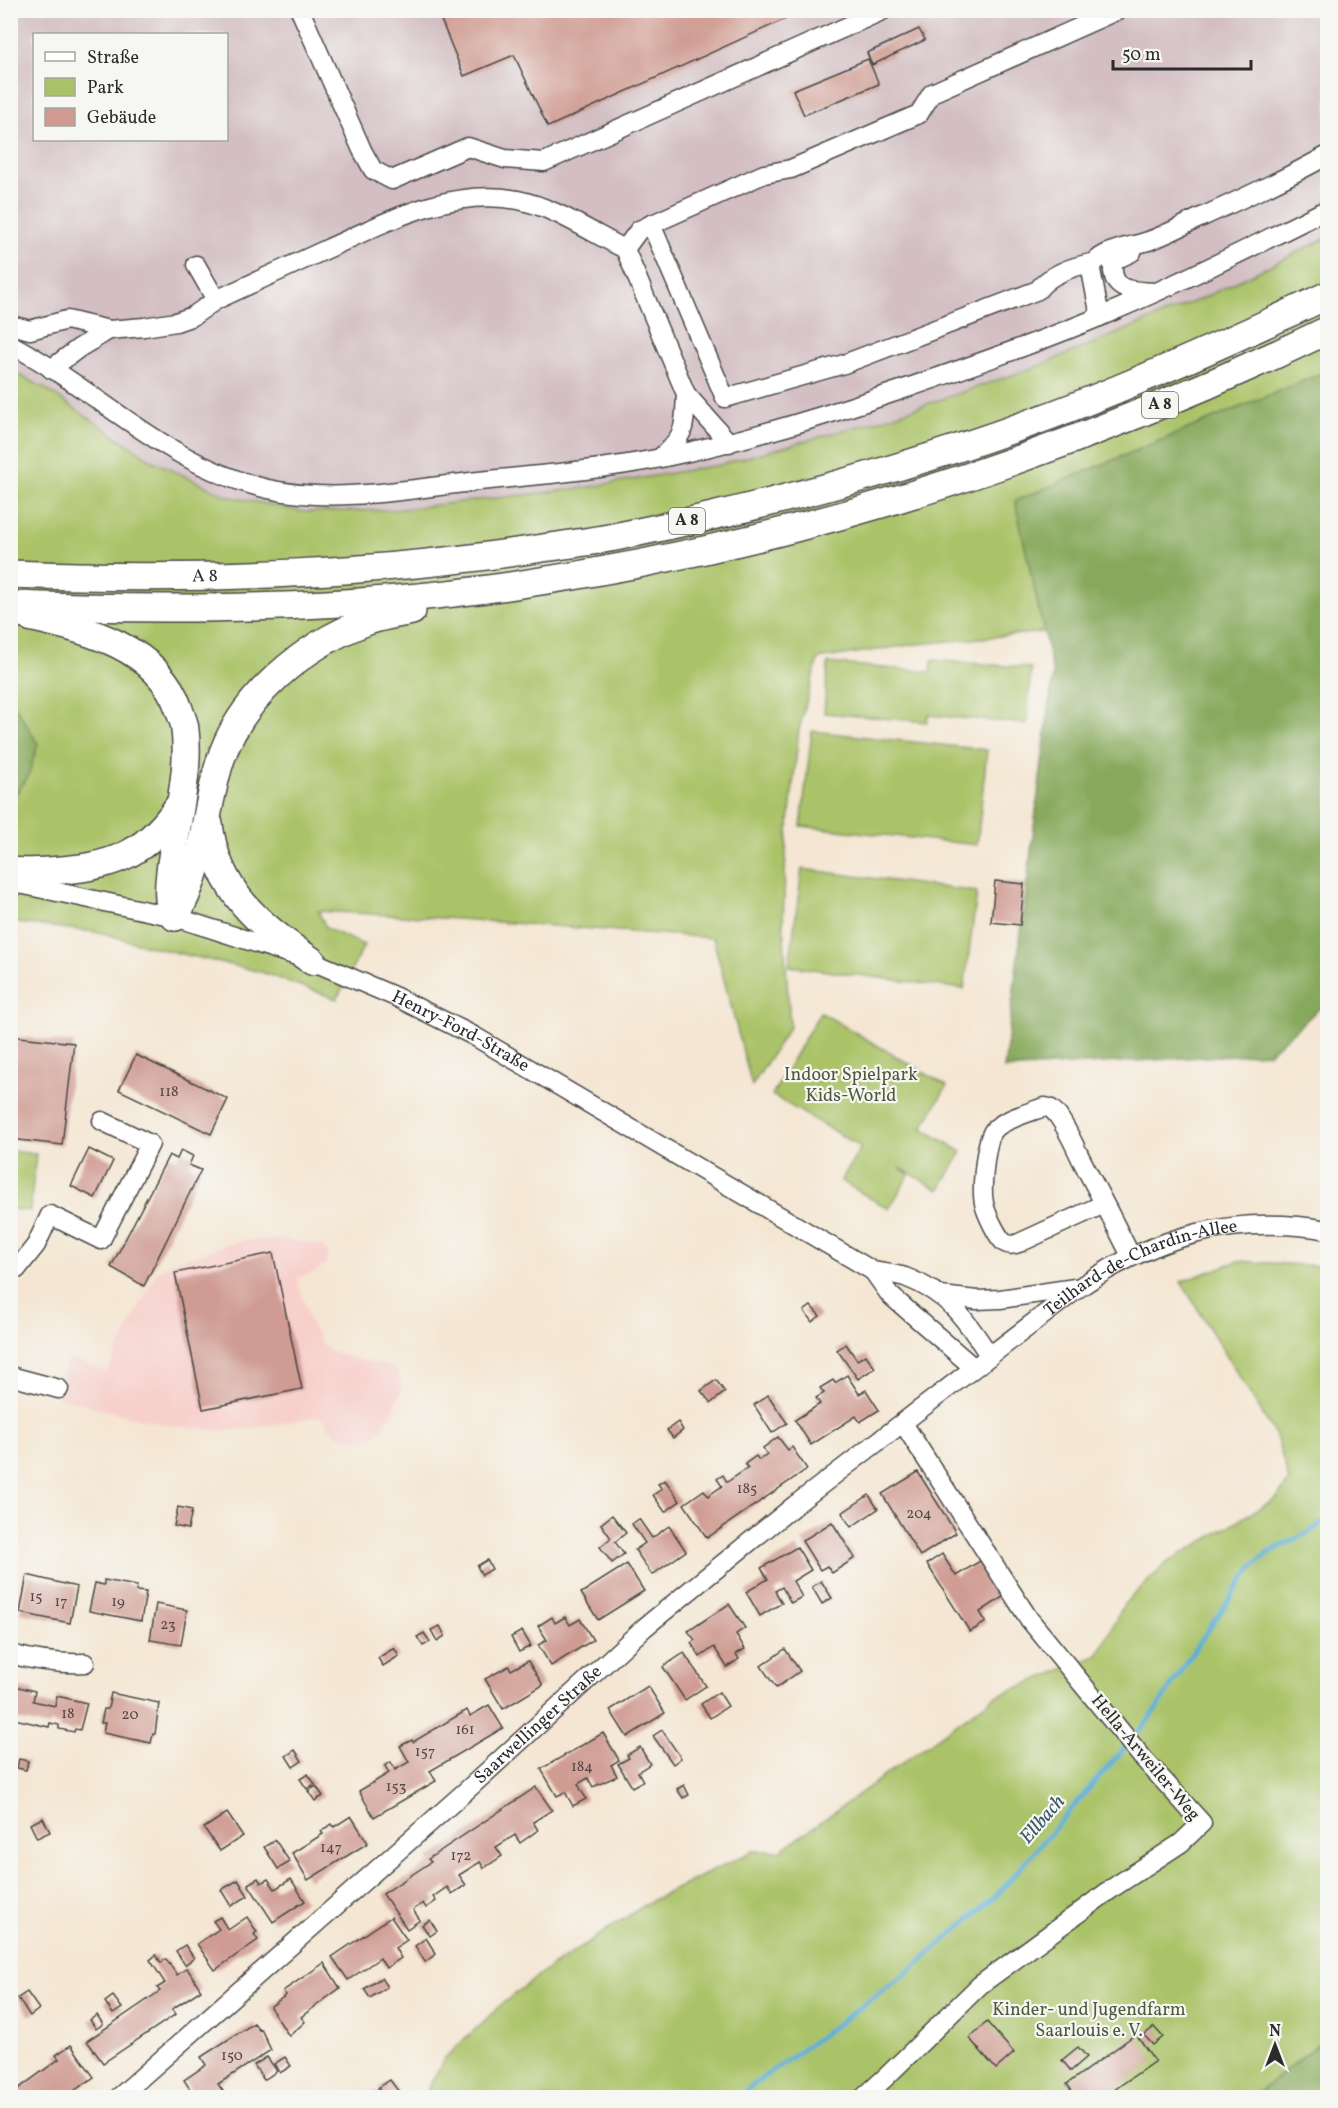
<svg xmlns="http://www.w3.org/2000/svg" width="1338" height="2108" font-family="Vollkorn,serif">
<style>
.built{fill:#f7d0cc}
.industrial{fill:#d2bec3;fill-rule:evenodd}
.green{fill:#aac368;stroke:#6a774a;stroke-width:1.5}
.forest{fill:#87a95c;stroke:#596a44;stroke-width:1.5}
.lines{fill:none;stroke-linecap:round;stroke-linejoin:round}
.stream{stroke:#5baed7;stroke-width:5}
.building{fill:#cf9b92}
.minor-casing{stroke:#494744;stroke-width:21}
.highway-casing{stroke:#494744;stroke-width:30}
.minor{stroke:#fff;stroke-width:18}
.highway{stroke:#fff;stroke-width:27}
.labels{text-anchor:middle;dominant-baseline:central;stroke-width:4.5;stroke-linejoin:round;paint-order:stroke}
.number-label{font-size:15px;fill:#544745}
.shield{fill:#f6f6f2;stroke:#686867;stroke-width:1.5}
.shield-label{font-size:16px;font-weight:bold;fill:#2b2b2b}
.street-label{font-size:18px;fill:#2b2b2b;stroke:#f6f6f2}
.park-label{font-size:18px;fill:#51593d;stroke:#f6f6f2}
.water-label{font-size:20px;font-style:italic;fill:#3c5967;stroke:#f6f6f2}
</style>
<rect width="100%" height="100%" fill="#f6f6f2"/>
<filter id="ink" filterUnits="userSpaceOnUse"><feTurbulence type="fractalNoise" baseFrequency=".0167" numOctaves="2"/><feDisplacementMap in="SourceGraphic" scale="12" xChannelSelector="R" yChannelSelector="G"/><feConvolveMatrix kernelMatrix="1 2 1 2 8 2 1 2 1" color-interpolation-filters="sRGB"/></filter>
<filter id="wash" filterUnits="userSpaceOnUse"><feTurbulence type="fractalNoise" baseFrequency=".008" numOctaves="4" result="noise"/><feDisplacementMap in="SourceGraphic" scale="24" xChannelSelector="R" yChannelSelector="G"/><feGaussianBlur stdDeviation="1.35" result="paint"/><feColorMatrix in="noise" values="0 0 0 0 0 0 0 0 0 0 0 0 0 0 0 0 0 1.4 0 .05"/><feComposite in="paint" operator="in"/></filter>
<g filter="url(#wash)">
<rect width="100%" height="100%" fill="#f4e6d2"/>
<polygon class="built" points="285,1239 320,1245 329,1254 325,1265 315,1272 298,1278 299,1286 311,1325 327,1350 363,1361 391,1366 399,1375 401,1382 401,1390 391,1415 377,1434 366,1441 337,1436 320,1416 259,1427 220,1431 172,1426 135,1418 57,1397 68,1357 107,1372 156,1273 174,1261 245,1240"/>
<path class="industrial" d="M 10,11 L 1327,11 L 1327,238 L 1201,299 L 1036,367 L 883,419 L 719,465 L 584,488 L 394,510 L 304,512 L 227,496 L 153,461 L 44,388 L 11,370 ZM 34,34 L 226,34 L 226,140 L 34,140 Z"/>
<g class="green">
<polygon points="1327,238 1327,371 1015,501 1044,632 909,645 818,659 799,729 786,851 783,921 790,1026 752,1086 713,938 458,919 318,911 326,928 364,945 337,999 261,972 144,945 103,933 11,922 11,800 28,777 16,707 11,703 10,370 44,388 153,461 227,496 304,512 394,510 584,488 719,465 883,419 1036,367 1201,299"/>
<polygon points="932,660 1031,668 1027,724 928,715 927,722 824,713 828,663 931,672"/>
<polygon points="812,731 987,750 977,845 801,826"/>
<polygon points="802,869 977,892 964,989 789,966"/>
<polygon points="820,1012 947,1086 922,1128 962,1152 939,1190 899,1167 909,1175 889,1209 841,1181 861,1147 772,1095"/>
<polygon points="11,1151 36,1154 30,1211 11,1209"/>
<polygon points="1238,1261 1319,1266 1327,1269 1327,2037 1253,2097 423,2098 444,2059 504,2002 552,1966 651,1901 753,1851 780,1851 994,1697 1098,1655 1124,1604 1169,1561 1277,1498 1289,1480 1276,1436 1181,1282"/>
</g>
<g class="forest">
<polygon points="1327,371 1327,1002 1269,1053 1004,1069 1053,674 1015,501"/>
<polygon points="11,703 16,707 38,744 28,777 11,800"/>
<polygon points="1327,2037 1327,2097 1253,2097 1257,2094"/>
</g>
<g class="lines">
<polyline class="stream" points="735,2098 906,1974 997,1895 1152,1716 1194,1650 1252,1567 1268,1553 1309,1532 1328,1519"/>
</g>
<g id="blocks">
<g class="building">
<polygon points="437,10 805,10 548,127 514,55 464,76"/>
<polygon points="919,29 925,40 872,65 867,53"/>
<polygon points="868,59 879,84 804,115 793,90"/>
<polygon points="995,881 1024,884 1020,925 991,922"/>
<polygon points="10,1036 74,1043 62,1145 10,1139"/>
<polygon points="136,1055 228,1099 211,1134 119,1090"/>
<polygon points="89,1149 113,1161 95,1198 71,1186"/>
<polygon points="181,1150 193,1156 189,1165 201,1170 144,1286 111,1267 169,1155 177,1159"/>
<polygon points="273,1253 302,1389 203,1409 175,1273"/>
<polygon points="811,1306 820,1316 812,1322 804,1311"/>
<polygon points="846,1344 857,1360 866,1355 875,1368 858,1379 837,1350"/>
<polygon points="847,1375 859,1394 866,1390 879,1410 860,1422 856,1416 811,1445 795,1420 820,1404 816,1398 824,1393 820,1388 833,1380 835,1383"/>
<polygon points="716,1380 725,1392 711,1403 701,1391"/>
<polygon points="768,1395 787,1423 772,1433 754,1405"/>
<polygon points="678,1422 683,1430 673,1438 667,1430"/>
<polygon points="778,1437 788,1450 792,1447 807,1469 707,1538 684,1504 704,1490 708,1496 722,1486 717,1479 723,1475 727,1482 748,1468 745,1464 756,1456 759,1460 767,1454 763,1448"/>
<polygon points="918,1472 956,1533 920,1556 882,1494"/>
<polygon points="665,1480 680,1501 665,1512 653,1495 662,1489 658,1484"/>
<polygon points="869,1495 878,1509 851,1527 842,1513"/>
<polygon points="178,1507 192,1510 188,1529 174,1526"/>
<polygon points="612,1515 626,1533 615,1542 624,1554 612,1563 600,1547 611,1538 601,1524"/>
<polygon points="639,1519 652,1538 669,1526 686,1551 652,1575 635,1550 645,1543 632,1524"/>
<polygon points="832,1522 855,1558 832,1573 827,1566 820,1570 802,1541"/>
<polygon points="797,1547 811,1570 793,1581 802,1597 791,1603 782,1587 775,1591 782,1603 760,1616 746,1592 768,1579 761,1568"/>
<polygon points="942,1554 956,1576 983,1559 1006,1595 980,1612 986,1622 970,1632 927,1564"/>
<polygon points="487,1560 492,1569 482,1575 477,1566"/>
<polygon points="627,1564 644,1591 598,1620 581,1593"/>
<polygon points="27,1575 77,1587 70,1623 20,1613"/>
<polygon points="10,1576 14,1577 12,1591 10,1591"/>
<polygon points="104,1580 137,1586 136,1591 146,1592 141,1621 89,1611 95,1583 104,1585"/>
<polygon points="821,1581 832,1598 822,1604 812,1587"/>
<polygon points="156,1604 187,1610 181,1645 150,1640"/>
<polygon points="729,1604 745,1628 736,1634 745,1649 736,1654 739,1659 727,1667 714,1647 700,1657 691,1643 695,1640 688,1631"/>
<polygon points="552,1617 555,1623 565,1617 570,1625 580,1619 593,1640 551,1666 538,1645 547,1640 538,1626"/>
<polygon points="440,1626 445,1636 437,1641 431,1630"/>
<polygon points="522,1631 531,1646 519,1652 511,1637"/>
<polygon points="424,1633 430,1642 423,1646 417,1637"/>
<polygon points="394,1648 399,1656 383,1666 378,1658"/>
<polygon points="785,1649 800,1671 776,1688 761,1666"/>
<polygon points="684,1653 706,1686 685,1700 663,1667"/>
<polygon points="528,1661 543,1685 503,1709 485,1679 509,1666 511,1670"/>
<polygon points="10,1685 35,1691 33,1701 55,1706 57,1696 87,1703 80,1730 75,1729 74,1732 59,1729 59,1725 50,1723 49,1727 10,1718"/>
<polygon points="648,1686 665,1713 627,1737 610,1710"/>
<polygon points="719,1692 728,1706 710,1718 701,1704"/>
<polygon points="111,1693 159,1703 155,1734 153,1734 151,1743 103,1733 105,1723 101,1723 104,1709 108,1709"/>
<polygon points="489,1705 503,1728 430,1771 436,1781 374,1817 359,1791 389,1773 385,1766 391,1762 395,1770 409,1762 400,1746 412,1740 413,1742 467,1710 470,1716"/>
<polygon points="662,1730 681,1758 673,1764 653,1736"/>
<polygon points="603,1733 619,1760 611,1765 617,1776 593,1787 588,1778 578,1784 586,1799 573,1806 565,1792 557,1796 541,1769"/>
<polygon points="640,1747 650,1764 638,1772 643,1781 632,1787 618,1764 629,1758 627,1755"/>
<polygon points="295,1750 302,1761 293,1767 286,1756"/>
<polygon points="19,1759 28,1761 26,1770 17,1768"/>
<polygon points="308,1774 315,1784 307,1789 300,1779"/>
<polygon points="684,1785 689,1795 683,1798 677,1789"/>
<polygon points="316,1786 323,1796 315,1801 308,1791"/>
<polygon points="536,1787 552,1810 533,1822 538,1830 520,1843 515,1835 496,1847 502,1856 484,1868 480,1862 459,1875 466,1885 452,1894 447,1887 433,1897 436,1901 426,1908 423,1903 413,1910 420,1920 407,1929 383,1894 431,1862 428,1859"/>
<polygon points="227,1813 243,1836 220,1851 204,1828"/>
<polygon points="351,1816 368,1843 308,1880 292,1853 323,1834 321,1831 332,1824 334,1827"/>
<polygon points="43,1818 50,1832 37,1838 30,1824"/>
<polygon points="275,1840 290,1862 278,1869 264,1847"/>
<polygon points="258,1878 261,1883 268,1879 275,1889 291,1879 305,1901 273,1922 248,1884"/>
<polygon points="238,1880 248,1896 231,1906 221,1890"/>
<polygon points="220,1917 228,1930 247,1917 257,1932 254,1934 258,1940 215,1970 197,1944 219,1929 213,1921"/>
<polygon points="391,1917 407,1940 395,1948 401,1958 386,1968 380,1958 348,1980 332,1957"/>
<polygon points="430,1920 437,1931 430,1936 422,1925"/>
<polygon points="426,1938 436,1954 425,1962 415,1946"/>
<polygon points="185,1945 194,1958 185,1965 176,1951"/>
<polygon points="156,1955 161,1963 166,1959 177,1975 187,1968 201,1990 172,2009 176,2014 103,2063 87,2041 160,1991 157,1988 165,1983 150,1960"/>
<polygon points="324,1963 340,1988 301,2017 305,2022 289,2036 270,2007 286,1995 283,1991"/>
<polygon points="381,1978 387,1987 370,1998 364,1989"/>
<polygon points="27,1992 39,2009 30,2016 18,1998"/>
<polygon points="113,1996 122,2008 113,2014 105,2002"/>
<polygon points="97,2015 103,2024 96,2029 90,2020"/>
<polygon points="987,2022 1014,2053 996,2069 969,2038"/>
<polygon points="254,2023 259,2030 261,2029 271,2050 218,2084 227,2097 213,2096 195,2097 184,2080 206,2065 201,2057"/>
<polygon points="1154,2027 1163,2037 1153,2045 1144,2035"/>
<polygon points="1136,2034 1155,2061 1104,2097 1076,2097 1067,2084"/>
<polygon points="71,2045 94,2077 65,2097 18,2097 14,2092 59,2059 56,2055"/>
<polygon points="1078,2047 1087,2057 1071,2071 1062,2060"/>
<polygon points="267,2057 277,2071 264,2080 254,2065"/>
<polygon points="285,2057 291,2066 280,2073 274,2064"/>
<polygon points="10,2066 18,2077 10,2082"/>
<polygon points="390,2080 402,2096 400,2097 385,2097 378,2088"/>
<polygon points="375,2090 380,2097 365,2097"/>
</g>
</g>
</g>
<g filter="url(#ink)">
<use href="#blocks" fill-opacity="0" stroke="#494744" stroke-width="1.5"/>
<g class="lines">
<defs>
<g id="minor">
<polyline points="300,10 362,150 373,170 392,180 468,147 505,159 544,162 884,10"/>
<path d="M 651,224 L 725,398 L 844,364 L 1038,290 C 1048,275 1074,266 1092,263"/>
<polyline points="625,249 639,230 764,174 791,169 919,114 932,93 1118,10"/>
<path d="M 1132,252 L 1115,260 L 1113,264 C 1111,293 1132,290 1154,292"/>
<polyline points="196,265 216,300"/>
<path d="M 1100,317 L 1091,270 C 1095,251 1129,247 1145,242 C 1165,236 1185,224 1204,216 C 1246,197 1287,178 1328,155"/>
<path d="M 10,325 L 30,330 L 67,320 L 109,330 L 144,327 L 176,322 L 193,316 L 216,300 C 253,283 290,266 327,249 C 386,222 450,187 518,200 C 554,207 592,233 625,249 L 686,394 L 729,443"/>
<path d="M 10,344 C 98,390 169,467 268,489 C 336,504 410,489 479,481 C 539,475 601,470 661,458 C 739,442 816,419 892,393 C 963,369 1035,344 1104,315 C 1180,283 1254,246 1328,209"/>
<polyline points="51,369 79,348 109,330"/>
<path d="M 661,457 C 687,434 684,427 686,394"/>
<path id="s1" d="M 10,882 L 175,917 L 312,961 L 396,997 L 474,1036 L 873,1271 C 883,1273 895,1274 905,1277 C 948,1293 965,1318 989,1355"/>
<path d="M 1104,1204 L 1019,1243 C 1014,1245 1010,1246 1005,1243 C 998,1239 985,1211 984,1203 C 981,1189 985,1141 994,1130 C 1002,1120 1031,1112 1044,1107 C 1051,1107 1054,1111 1058,1116 C 1068,1130 1075,1147 1082,1161 C 1099,1193 1115,1224 1131,1256"/>
<polyline points="10,1269 17,1269 36,1245 50,1215 101,1240 150,1144 102,1121"/>
<polyline points="873,1271 890,1295 973,1367"/>
<polyline points="941,1296 977,1300 1000,1299 1075,1288"/>
<polyline points="10,1376 59,1389"/>
<path d="M 10,1654 C 36,1661 59,1664 85,1663"/>
<path id="s2" d="M 118,2098 L 467,1790 L 645,1627 L 795,1505 L 1080,1287 C 1157,1235 1235,1214 1328,1230"/>
<polyline points="863,2098 886,2077 980,1985 1114,1887 1181,1843 1202,1823 1142,1757 1029,1619 903,1423"/>
</g>
<g id="highway">
<path id="s3" d="M 10,574 C 189,581 366,576 543,548 C 570,544 597,541 624,535 C 769,506 913,467 1052,415 C 1145,380 1237,338 1328,295"/>
<path d="M 10,605 C 177,611 344,610 509,586 C 794,545 1069,455 1328,330"/>
<path d="M 29,617 C 86,629 158,647 179,709 C 181,716 185,723 185,730 C 189,763 182,794 177,826 C 174,847 167,879 169,899 C 170,905 173,911 175,917"/>
<path d="M 209,824 C 217,891 259,925 312,961"/>
<path d="M 10,871 C 28,873 45,871 62,870 C 117,866 148,851 179,805"/>
<path d="M 175,917 C 203,871 204,815 219,765 C 238,698 305,644 368,621 C 382,616 398,614 412,611"/>
</g>
</defs>
<use href="#minor" class="minor-casing"/>
<use href="#highway" class="highway-casing"/>
<use href="#minor" class="minor"/>
<use href="#highway" class="highway"/>
</g>
</g>
<g class="labels">
<g class="number-label">
<text x="169" y="1092">118</text>
<text x="747" y="1489">185</text>
<text x="919" y="1514">204</text>
<text x="36" y="1597">15</text>
<text x="61" y="1602">17</text>
<text x="118" y="1602">19</text>
<text x="168" y="1625">23</text>
<text x="68" y="1714">18</text>
<text x="130" y="1715">20</text>
<text x="465" y="1730">161</text>
<text x="425" y="1752">157</text>
<text x="582" y="1767">184</text>
<text x="396" y="1787">153</text>
<text x="331" y="1848">147</text>
<text x="461" y="1856">172</text>
<text x="232" y="2056">150</text>
</g>
<g class="shield">
<rect x="1142" y="392" width="36" height="26" rx="4.5"/>
<rect x="669" y="508" width="36" height="26" rx="4.5"/>
</g>
<g class="shield-label">
<text x="1160" y="405">A 8</text>
<text x="687" y="521">A 8</text>
</g>
<g class="street-label">
<text stroke="none"><textPath href="#s3" startOffset="195">A 8</textPath></text>
<text stroke="none"><textPath href="#s1" startOffset="477">Henry-Ford-Straße</textPath></text>
<text stroke="none"><textPath href="#s2" startOffset="1323">Teilhard-de-Chardin-Allee</textPath></text>
<text stroke="none"><textPath href="#s2" startOffset="562">Saarwellinger Straße</textPath></text>
<text transform="translate(1145 1758) rotate(50)">Hella-Arweiler-Weg</text>
</g>
<g class="park-label">
<text x="851" y="1075">Indoor Spielpark<tspan x="851" dy="21">Kids-World</tspan></text>
<text x="1089" y="2010">Kinder- und Jugendfarm<tspan x="1089" dy="21">Saarlouis e. V.</tspan></text>
</g>
<g class="water-label">
<text transform="translate(1043 1820) rotate(-49)">Ellbach</text>
</g>
</g>
<rect width="1338" height="2108" fill="none" stroke="#f6f6f2" stroke-width="36"/>
<rect x="33" y="33" width="195" height="108" fill="#f6f6f2" stroke="#a5a5a2" stroke-width="1.5"/>
<rect x="45" y="52" width="30" height="9" fill="#ffffff" stroke="#a5a5a2" stroke-width="1.5"/>
<text x="87" y="63" font-size="18" fill="#2b2b2b">Straße</text>
<rect x="45" y="78" width="30" height="18" fill="#aac368" stroke="#a5a5a2" stroke-width="1.5"/>
<text x="87" y="93" font-size="18" fill="#2b2b2b">Park</text>
<rect x="45" y="108" width="30" height="18" fill="#cf9b92" stroke="#a5a5a2" stroke-width="1.5"/>
<text x="87" y="123" font-size="18" fill="#2b2b2b">Gebäude</text>
<g transform="translate(1275 2045)" stroke="#f6f6f2" stroke-width="4.5" paint-order="stroke">
<path d="M0-4.5L10 22L0 15L-10 22Z" fill="#2b2b2b"/>
<text y="-9" font-size="16" font-weight="bold" text-anchor="middle" fill="#2b2b2b">N</text>
</g>
<path d="M1113 60v9h138v-9" fill="none" stroke="#2b2b2b" stroke-width="3"/>
<text x="1122" y="60" font-size="18" fill="#2b2b2b" stroke="#f6f6f2" stroke-width="4.5" paint-order="stroke">50 m</text>
</svg>
